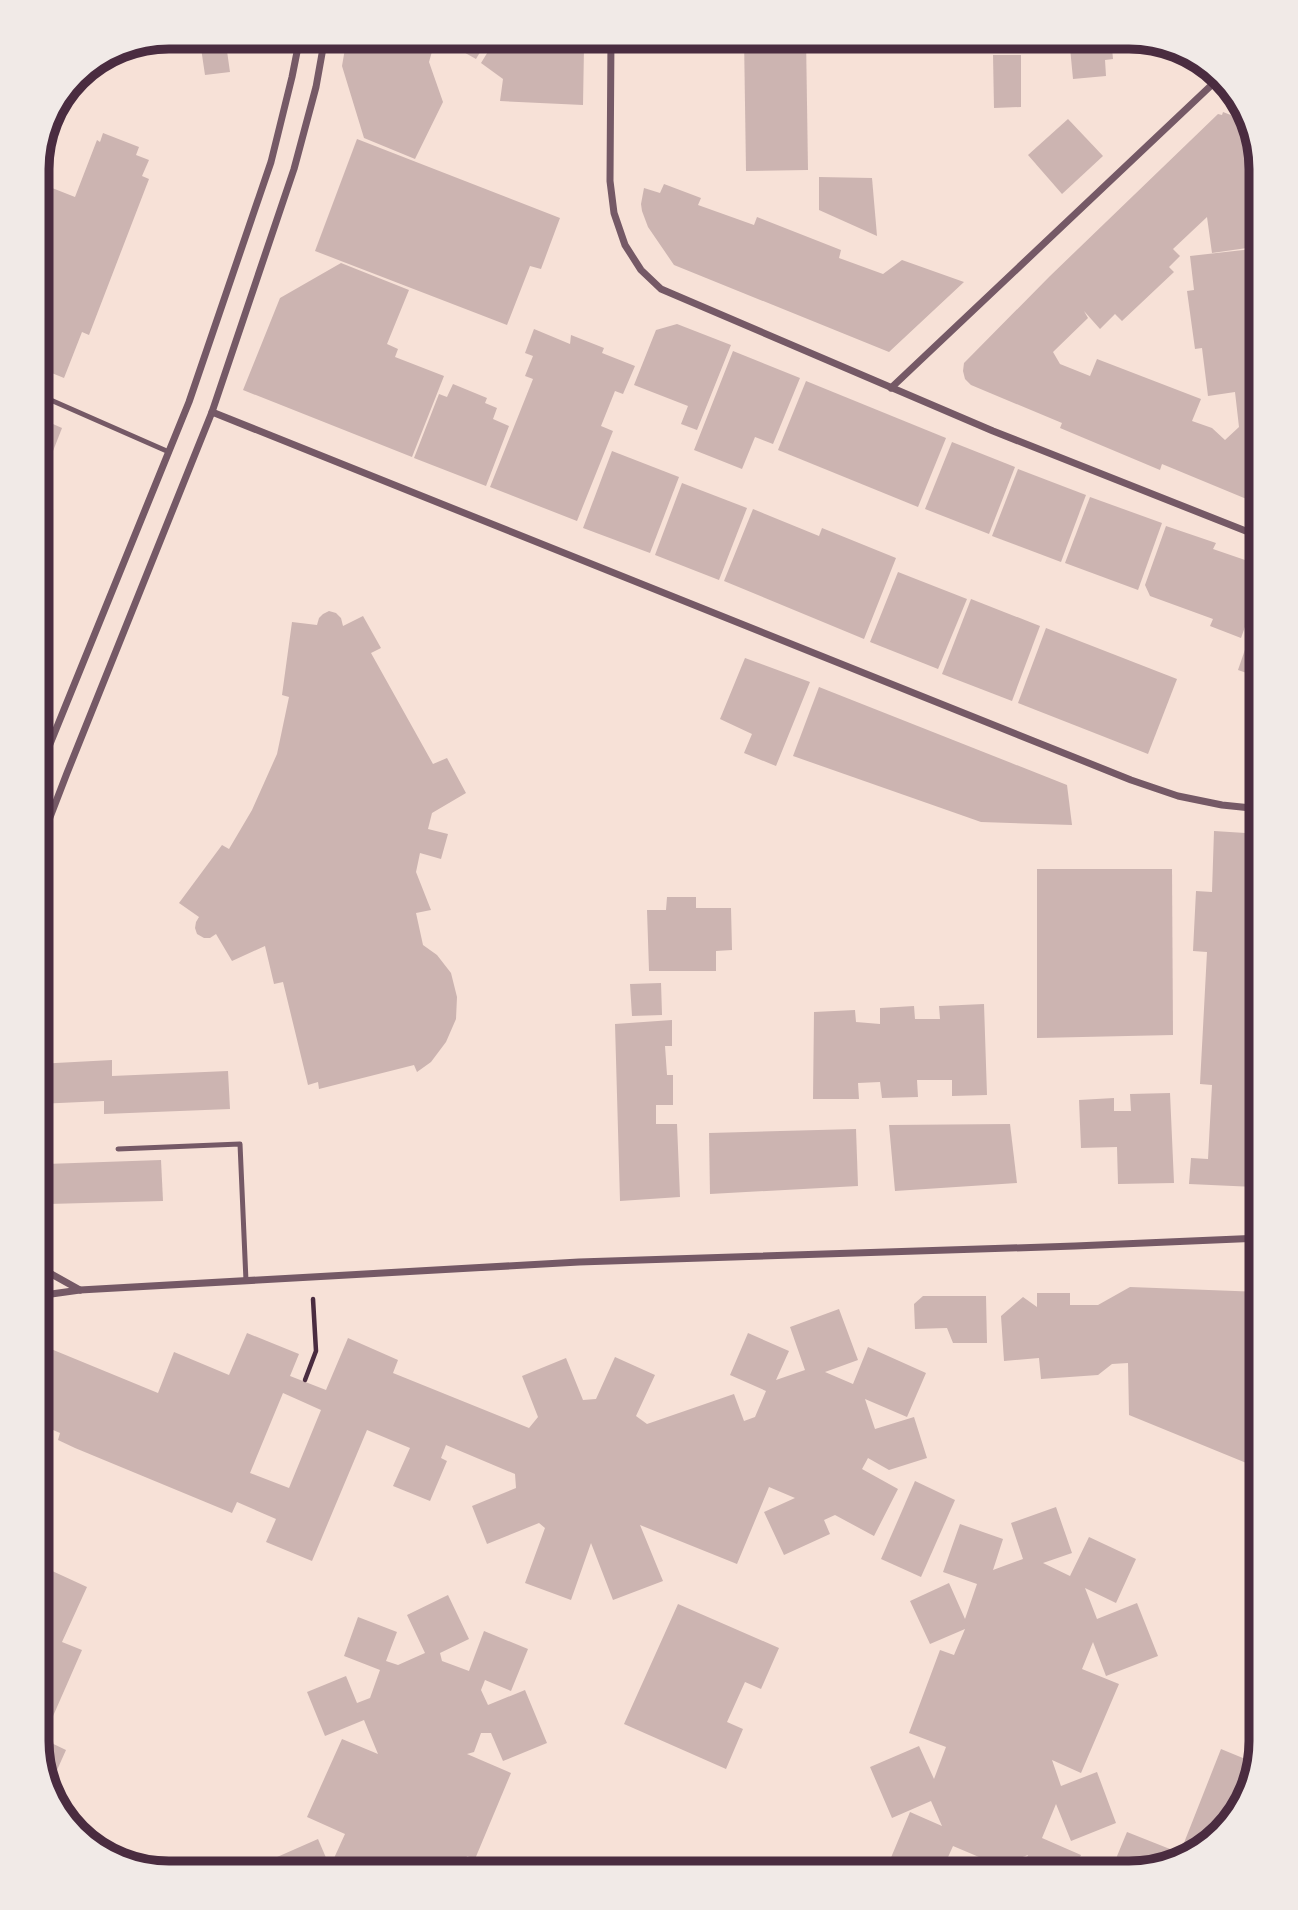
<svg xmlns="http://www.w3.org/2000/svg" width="1298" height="1910" font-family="'PT Sans',sans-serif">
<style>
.building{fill:#ccb4b1;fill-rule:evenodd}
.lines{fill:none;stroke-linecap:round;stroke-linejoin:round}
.path{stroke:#4a2c40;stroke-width:4.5}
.service{stroke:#755966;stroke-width:5}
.minor{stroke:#755966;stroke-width:7}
.rim{fill:none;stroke:#4a2c40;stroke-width:9}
</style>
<rect width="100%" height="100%" fill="#f7e1d7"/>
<g class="building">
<polygon points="177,37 225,37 230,72 205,75 201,48 179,50"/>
<polygon points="347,37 421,37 435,41 429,62 443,102 415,159 364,138 342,66"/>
<polygon points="437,37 489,37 476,59"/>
<polygon points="497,37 579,37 584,47 583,105 500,101 503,79 481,63"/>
<polygon points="744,37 806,37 808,170 746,171"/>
<polygon points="1069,37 1111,37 1113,59 1105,60 1106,76 1073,79"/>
<polygon points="993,55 1021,55 1021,107 994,108"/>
<polygon points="1223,112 1249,122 1261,169 1261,246 1212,253 1207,217 1173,249 1180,256 1169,267 1174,272 1122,321 1115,314 1100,329 1084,311 1088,318 1053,352 1060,364 1090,376 1097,359 1201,399 1192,421 1212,428 1225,440 1239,427 1235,392 1208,396 1202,348 1195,349 1187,291 1194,290 1190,256 1261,248 1261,505 1162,464 1160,470 1060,428 1062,423 971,385 965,379 963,371 964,363 1050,276 1218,114 1222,115"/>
<polygon points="1068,119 1103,156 1062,194 1028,155"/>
<polygon points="103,133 139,147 136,155 149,160 142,176 149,179 89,335 82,332 64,378 37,367 37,290 41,279 37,277 37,194 43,196 47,186 75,197 97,140 100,142"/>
<polygon points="357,139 560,218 541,269 530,266 507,325 315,251"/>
<polygon points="819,177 872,178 877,236 819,210"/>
<polygon points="664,184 701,198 698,205 754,225 757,217 841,250 839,258 883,274 902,260 964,282 889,352 674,265 648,227 642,211 641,204 644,188 660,193"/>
<polygon points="341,263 409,290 387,344 398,349 395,357 444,376 412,457 243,390 280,298"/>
<polygon points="677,324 731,345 697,430 681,424 688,406 634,385 656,330"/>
<polygon points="534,329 570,344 571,335 604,348 602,353 635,366 623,394 615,391 601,426 613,431 577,521 490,487 533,379 525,376 533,356 525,353"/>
<polygon points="733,351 800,378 773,444 755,437 742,469 694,450"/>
<polygon points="806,381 946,438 918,507 778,450"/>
<polygon points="453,384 487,398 485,403 497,408 493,419 509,426 486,486 414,458 439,394 447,397"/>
<polygon points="37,417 62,428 37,492"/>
<polygon points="952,442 1015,467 989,534 925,509"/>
<polygon points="612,451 679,477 650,553 583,528"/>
<polygon points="1018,469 1086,495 1061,562 992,536"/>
<polygon points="682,483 747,508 719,580 655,555"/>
<polygon points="1090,497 1162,523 1138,590 1065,563"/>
<polygon points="753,509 819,536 822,528 896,558 864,639 724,581"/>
<polygon points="1166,526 1216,543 1213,549 1245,560 1261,574 1261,582 1241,638 1210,626 1213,619 1150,596 1145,585"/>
<polygon points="898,572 967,599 938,669 870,642"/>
<polygon points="971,599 1040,626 1012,701 942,674"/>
<polygon points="1261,603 1261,678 1238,670"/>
<polygon points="329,611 336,613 341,618 343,626 363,616 381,648 371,653 433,764 447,758 466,793 432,813 428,829 448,834 441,859 420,853 416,872 431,910 416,913 423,945 437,955 451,973 457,997 456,1019 446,1042 431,1062 417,1072 414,1065 319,1089 318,1082 308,1085 283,982 274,984 265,946 232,961 216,934 210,938 204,938 197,934 195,928 196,922 199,917 179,903 222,845 229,849 252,810 277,754 289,697 282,695 292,622 317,625 319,618 323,614"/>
<polygon points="1046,628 1177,679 1148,754 1018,703"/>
<polygon points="745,658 810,682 776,766 744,753 752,734 720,719"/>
<polygon points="819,687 1067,785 1072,825 981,822 793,756"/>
<polygon points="1214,831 1261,834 1261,1186 1255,1187 1189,1184 1191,1158 1208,1159 1212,1085 1200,1084 1207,952 1193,951 1196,891 1212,892"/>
<polygon points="1037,869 1172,869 1173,1035 1037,1038"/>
<polygon points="667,897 696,897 696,908 731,908 732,950 716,951 716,971 649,971 647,910 666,910"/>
<polygon points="661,983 662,1015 632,1016 630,984"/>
<polygon points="984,1004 987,1095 952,1096 952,1080 917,1080 918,1097 882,1098 880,1082 858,1083 859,1099 813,1099 814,1012 855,1010 856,1022 880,1024 880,1008 914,1006 915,1019 940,1019 939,1006"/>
<polygon points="672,1020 672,1046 665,1046 667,1075 673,1075 673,1105 656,1105 656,1124 677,1124 680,1197 620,1201 615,1024"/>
<polygon points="112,1060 112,1076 228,1071 230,1109 104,1114 104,1101 37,1104 37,1064"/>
<polygon points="1170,1093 1174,1183 1118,1184 1117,1147 1081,1148 1079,1100 1114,1098 1114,1111 1131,1111 1130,1094"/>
<polygon points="1010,1124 1017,1183 895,1191 889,1125"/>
<polygon points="856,1129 858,1186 710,1194 709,1133"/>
<polygon points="161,1160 163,1201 48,1204 46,1164"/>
<polygon points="1130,1287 1261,1292 1261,1469 1129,1415 1128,1363 1112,1364 1098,1375 1041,1379 1039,1358 1004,1361 1001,1316 1023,1297 1037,1307 1037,1293 1070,1293 1070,1305 1098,1305"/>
<polygon points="923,1296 986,1296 987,1343 953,1343 947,1328 915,1329 914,1304"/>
<path d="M 839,1309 L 858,1360 L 825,1372 L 853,1384 L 868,1347 L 926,1373 L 907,1417 L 865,1399 L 875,1429 L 914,1417 L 927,1458 L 889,1470 L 868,1458 L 862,1469 L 898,1489 L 874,1536 L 835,1515 L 824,1520 L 830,1534 L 784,1555 L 764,1512 L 795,1498 L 769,1487 L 737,1564 L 640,1525 L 663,1581 L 613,1600 L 591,1543 L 571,1600 L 525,1583 L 545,1528 L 539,1523 L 487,1544 L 472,1506 L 516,1488 L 515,1474 L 446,1445 L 441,1458 L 447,1461 L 430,1501 L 393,1486 L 410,1448 L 367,1430 L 312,1561 L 266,1542 L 276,1519 L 237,1502 L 232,1513 L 75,1448 L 58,1440 L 60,1433 L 37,1423 L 38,1414 L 37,1413 L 37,1399 L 45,1402 L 50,1393 L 37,1387 L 37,1358 L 46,1362 L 51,1349 L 158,1393 L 174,1352 L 229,1375 L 247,1333 L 299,1354 L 290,1376 L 326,1390 L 348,1338 L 398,1360 L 393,1373 L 529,1428 L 538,1417 L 522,1376 L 566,1358 L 583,1400 L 596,1399 L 615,1357 L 655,1375 L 636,1416 L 647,1424 L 734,1394 L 744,1421 L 755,1417 L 766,1391 L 730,1375 L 748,1333 L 789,1351 L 776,1380 L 805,1370 L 790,1327 ZM 283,1393 L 321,1410 L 289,1488 L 250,1473 Z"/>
<polygon points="915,1481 955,1500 921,1577 881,1559"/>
<polygon points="1056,1507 1072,1553 1043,1563 1070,1576 1089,1537 1136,1559 1116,1603 1085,1588 1097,1619 1137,1603 1158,1656 1106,1676 1093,1642 1082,1669 1119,1684 1081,1773 1052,1760 1061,1786 1097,1772 1116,1823 1071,1841 1056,1804 1042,1838 1081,1855 1073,1873 1020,1873 1028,1855 1007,1863 1011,1873 951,1873 949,1868 979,1857 953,1846 941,1873 920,1873 890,1860 910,1812 942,1826 931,1801 892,1818 870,1767 919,1746 934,1779 946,1747 909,1733 940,1650 954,1655 965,1629 930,1644 910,1601 949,1583 965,1619 977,1584 943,1572 960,1524 1003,1539 993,1570 1023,1559 1011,1523"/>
<polygon points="37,1564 87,1587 62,1642 82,1650 43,1739 66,1750 49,1788 37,1741"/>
<polygon points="448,1595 469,1639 440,1653 442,1661 469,1671 484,1631 528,1649 511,1691 485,1680 481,1690 488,1705 525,1690 547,1743 503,1761 491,1733 481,1733 474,1752 467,1754 511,1773 475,1859 467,1856 460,1873 273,1873 268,1861 318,1839 330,1867 345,1834 307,1817 342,1739 378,1754 364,1720 325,1736 307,1692 346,1676 357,1703 370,1698 380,1670 344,1656 358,1617 397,1632 386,1661 398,1665 425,1653 407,1615"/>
<polygon points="678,1604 779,1648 761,1689 745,1682 727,1722 743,1729 726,1769 624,1724"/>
<polygon points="1221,1749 1255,1763 1243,1807 1195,1856 1129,1873 1110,1873 1127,1832 1180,1853"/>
<polygon points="489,1862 494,1873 465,1873"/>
</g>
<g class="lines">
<polyline class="path" points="305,1380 316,1351 313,1299"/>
<g class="service">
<polyline points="37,394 169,452"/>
<polyline points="118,1149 240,1144 246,1281"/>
</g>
<g class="minor">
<polyline points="611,37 610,181 614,213 625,245 641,270 661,289 993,431 1261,537"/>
<polyline points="891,388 1219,78"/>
<polyline points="212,412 1131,780 1178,796 1222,805 1261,809"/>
<polyline points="37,776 189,402 271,162 292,77 300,37"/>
<polyline points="37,851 67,773 212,412 294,169 316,87 325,37"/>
<polyline points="37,1266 80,1290"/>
<polyline points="37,1296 80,1290 579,1262 1075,1246 1261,1238"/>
</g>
</g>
<path d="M0 0H1298V1910H0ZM169 49H1129A120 120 0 0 1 1249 169V1741A120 120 0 0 1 1129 1861H169A120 120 0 0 1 49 1741V169A120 120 0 0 1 169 49Z" fill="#f1eae7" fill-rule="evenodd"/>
<path class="rim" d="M169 49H1129A120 120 0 0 1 1249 169V1741A120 120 0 0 1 1129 1861H169A120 120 0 0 1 49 1741V169A120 120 0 0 1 169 49Z"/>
</svg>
